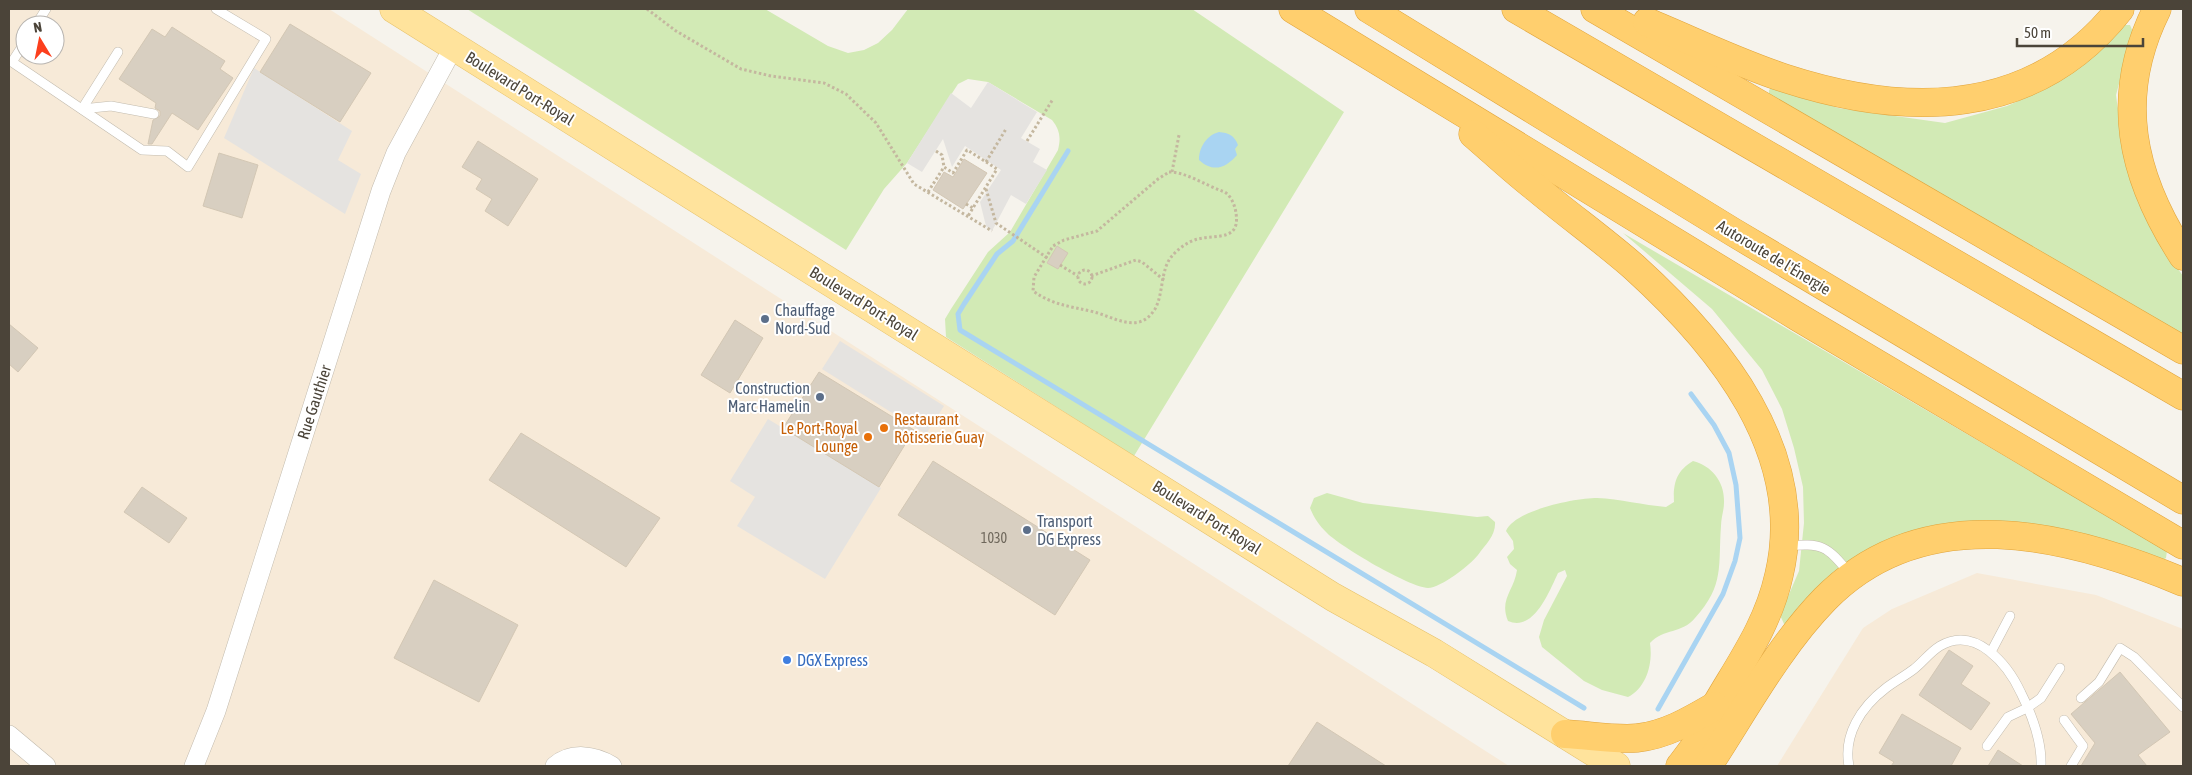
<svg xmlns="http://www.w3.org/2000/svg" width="2192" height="775" font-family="'Asap Condensed',sans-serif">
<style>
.commercial{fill:#f7ead8;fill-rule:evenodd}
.green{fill:#d2eab5}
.parking{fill:#e5e3e0}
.water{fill:#a9d4f2}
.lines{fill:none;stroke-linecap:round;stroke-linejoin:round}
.stream{stroke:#a9d4f2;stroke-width:5}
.building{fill:#d8cfc1;stroke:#d3c7b4}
.service-casing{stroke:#c2bbae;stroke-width:10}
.minor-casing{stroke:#c2bbae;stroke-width:20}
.primary-casing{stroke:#e6c16a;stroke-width:29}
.motorway-casing{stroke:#e0a43c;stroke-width:29}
.path{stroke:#c4b79f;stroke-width:3;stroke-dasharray:2.5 2.5;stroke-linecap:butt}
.service{stroke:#fff;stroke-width:9}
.minor{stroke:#fff;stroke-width:19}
.primary{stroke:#ffe39c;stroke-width:28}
.motorway{stroke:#ffcf6e;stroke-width:28}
.service-dot{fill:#5c6f8a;stroke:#fff;stroke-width:2}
.food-dot{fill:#e8710a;stroke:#fff;stroke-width:2}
.shop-dot{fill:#3f7fe0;stroke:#fff;stroke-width:2}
.labels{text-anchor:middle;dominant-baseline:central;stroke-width:4;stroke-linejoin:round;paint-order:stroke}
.number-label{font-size:14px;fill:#6e675b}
.street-label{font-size:16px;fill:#4b4439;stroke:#fff}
.service-label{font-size:16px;fill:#4e5e75;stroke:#fff;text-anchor:start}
.food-label{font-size:16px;fill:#c56008;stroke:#fff;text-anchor:start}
.shop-label{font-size:16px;fill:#366cbe;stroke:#fff;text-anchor:start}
</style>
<rect width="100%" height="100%" fill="#f6f3ec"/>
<g class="commercial">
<path d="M 9,9 L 329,9 L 1509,766 L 9,766 ZM 25,25 L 55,25 L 55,55 L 25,55 Z"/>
<polygon points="1977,573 2096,595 2183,629 2183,766 1777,766 1863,628 1892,609"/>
</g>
<g class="green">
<path d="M 467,9 L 765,9 L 828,46 L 848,53 L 864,50 L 878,43 L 892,30 L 908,9 L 1192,9 L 1344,112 L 1134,456 L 946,337 L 945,319 L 951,309 L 988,252 L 1010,232 L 1058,150 C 1061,138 1060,130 1052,120 L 988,82 L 968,79 L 958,84 L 907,163 L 884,189 L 846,250 Z"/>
<polygon points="2125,25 2130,25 2133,32 2116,95 2124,155 2138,202 2159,242 2183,276 2183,336 1769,95 1769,90 1774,86 1838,108 1945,123 2007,106 2045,89 2091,58 2119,28"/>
<polygon points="1623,233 2167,551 2166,558 2163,560 1940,530 1790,625 1784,624 1780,615 1799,571 1804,523 1803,487 1794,448 1782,409 1762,370 1712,309"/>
<path d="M 1693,461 C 1712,466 1725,482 1724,503 C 1724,510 1721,518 1721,526 C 1718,565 1725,585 1695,618 C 1682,634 1664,628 1650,643 C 1653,663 1647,687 1628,697 L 1602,690 L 1584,681 L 1542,647 L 1539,637 L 1544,620 L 1567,576 L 1565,570 L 1558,573 C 1549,592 1534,632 1508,621 C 1499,599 1514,591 1517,570 L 1510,564 L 1507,557 L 1514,549 L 1513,541 L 1506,531 C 1515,510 1575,498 1597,498 C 1620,499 1643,505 1666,507 L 1674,502 C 1673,484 1676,471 1693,461 Z"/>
<path d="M 1327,493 L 1363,503 L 1477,517 L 1488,516 L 1495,522 C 1496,535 1486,544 1478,555 C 1471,564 1441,588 1428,588 C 1409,587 1341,547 1327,533 C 1319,525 1314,518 1310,508 L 1314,498 Z"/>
</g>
<g class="parking">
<polygon points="254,68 352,131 338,160 361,174 345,214 224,138"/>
<polygon points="988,82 1037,112 1021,138 1040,149 1033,162 1047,170 1026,204 1011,195 992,231 986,226 980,202 1001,170 965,146 952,167 943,139 922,172 907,163 951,93 971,108"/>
<polygon points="840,341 944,406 926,434 822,369"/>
<polygon points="768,419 881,488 825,579 737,526 755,497 730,481"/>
</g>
<path class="water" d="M 1219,132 C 1229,133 1234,135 1238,145 L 1235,149 L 1237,155 C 1226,168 1213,173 1199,160 C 1199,147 1207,135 1219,132 Z"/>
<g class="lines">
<g class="stream">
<polyline points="1068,151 1013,241 997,254 964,304 958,314 960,330 1584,708"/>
<polyline points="1658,709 1723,594 1735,561 1740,538 1736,485 1729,453 1714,425 1691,394"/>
</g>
</g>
<g class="building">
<polygon points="290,24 371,73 340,122 260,72"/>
<polygon points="172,27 225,61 220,69 233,78 198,130 172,113 152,144 148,144 153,120 160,116 160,111 155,108 156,103 119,79 152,29 165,37"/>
<polygon points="478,141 538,179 508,226 485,211 492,199 476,189 482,179 462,167"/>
<polygon points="219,153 258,165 242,218 203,206"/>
<polygon points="964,159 987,173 963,209 933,190 944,172 953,177"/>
<polygon points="1057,246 1068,253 1058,269 1047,263"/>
<polygon points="735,320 763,338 730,393 701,375"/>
<polygon points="9,324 38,348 18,372 9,364"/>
<polygon points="819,372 914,430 879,487 783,428"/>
<polygon points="521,433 660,518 626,567 489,480"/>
<polygon points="933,461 1090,560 1055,615 898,515"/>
<polygon points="142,487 187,518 169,543 124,512"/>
<polygon points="434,580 518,625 479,702 394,658"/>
<polygon points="1949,650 1973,666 1961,684 1990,703 1971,730 1919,695"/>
<polygon points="2120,672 2170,732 2138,755 2147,766 2081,766 2095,743 2071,714"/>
<polygon points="1902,714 1961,748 1951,766 1891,766 1894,762 1879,753"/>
<polygon points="1317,722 1386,766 1288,766"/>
<polygon points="1998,750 2023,766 1988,766"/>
</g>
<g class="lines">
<defs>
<g id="service">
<polyline points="36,25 46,9"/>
<polyline points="25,42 12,62 142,150 167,151 188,167 266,39 216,9"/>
<polyline points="82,109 111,106 154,114"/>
<polyline points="82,109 118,52"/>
<path d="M 1785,546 C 1823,543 1826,545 1850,574"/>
<polyline points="1991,652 2010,616"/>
<polyline points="2081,698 2099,682 2120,648 2134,657 2183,707"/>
<polyline points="2064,720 2083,746 2071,766"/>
<polyline points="1987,746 2008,717 2027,708 2041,698 2060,668"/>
<path d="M 1849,766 C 1843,735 1861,707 1886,688 C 1895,681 1905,676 1914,669 C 1923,662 1930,652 1940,646 C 1976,625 2008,665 2021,693 C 2032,715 2042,742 2041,766"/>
</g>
<g id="minor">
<polyline points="9,735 46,766"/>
<polyline points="194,766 216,711 381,191 396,153 454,46"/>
<path d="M 555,766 C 571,752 594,755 612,766"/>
</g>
<polyline id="primary" points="394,9 1333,597 1434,653 1616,766"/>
<g id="motorway">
<polyline points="1293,9 1798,317 2183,545"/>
<polyline points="1369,9 1733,232 2183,500"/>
<polyline points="1516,9 2183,396"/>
<polyline points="1595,9 2183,350"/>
<path d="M 2157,9 C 2113,97 2131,176 2183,256"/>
<path d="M 1647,22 C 1693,41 1738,63 1784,78 C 1907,118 2034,118 2120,9"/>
<path d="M 1473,134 C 1494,152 1514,171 1536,188 C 1568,215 1602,239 1634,267 C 1719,344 1808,452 1779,575 C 1768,625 1741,662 1716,705 C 1710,715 1706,727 1701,737 C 1695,747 1687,757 1680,766"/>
<path d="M 1565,734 C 1588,735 1614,740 1637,738 C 1666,735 1691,720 1715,706"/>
<path d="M 1708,766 C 1744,711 1779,646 1825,599 C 1924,498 2068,534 2183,582"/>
</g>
</defs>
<use href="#service" class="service-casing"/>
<use href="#minor" class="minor-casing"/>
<use href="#primary" class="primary-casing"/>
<use href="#motorway" class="motorway-casing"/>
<g class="path">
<polyline points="647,9 676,31 741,69 771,76 824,83 846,94 876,123 914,184 992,231"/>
<polyline points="1027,141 1053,99"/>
<polyline points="936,151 942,155 944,167"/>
<polyline points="986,162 1006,129"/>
<path d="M 1169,172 C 1186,172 1205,185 1222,191 C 1229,193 1233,201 1235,208 C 1243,242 1218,234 1198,239 C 1189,241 1179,248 1173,255 C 1160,268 1164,293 1155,309 C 1139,335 1114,317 1094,312 C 1071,306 1054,306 1033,291 L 1034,277 L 1053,246 L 1064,240 L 1097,231 L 1158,179 Z"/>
<polyline points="1172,172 1179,135"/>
<polyline points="986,189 996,223 1049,259"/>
<polyline points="928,192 944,167 953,173 967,150 969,151 997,169 968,216"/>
<polyline points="966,204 973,208"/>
<polyline points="1060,265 1078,276"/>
<circle cx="1085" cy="277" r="7"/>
<polyline points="1091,276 1136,260 1142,262 1164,280"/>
</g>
<use href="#service" class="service"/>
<use href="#minor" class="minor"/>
<use href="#primary" class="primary"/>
<use href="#motorway" class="motorway"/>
</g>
<g class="service-dot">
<circle cx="765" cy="319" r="5"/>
<circle cx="820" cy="397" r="5"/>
<circle cx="1027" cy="530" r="5"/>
</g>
<g class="food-dot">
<circle cx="884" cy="428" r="5"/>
<circle cx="868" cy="437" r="5"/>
</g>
<circle class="shop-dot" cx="787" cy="660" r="5"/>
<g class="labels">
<g class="number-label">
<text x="994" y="538">1030</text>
</g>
<g class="street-label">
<text transform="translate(520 88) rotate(32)">Boulevard Port-Royal</text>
<text transform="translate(1774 257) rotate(31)">Autoroute de l'Énergie</text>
<text transform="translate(864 303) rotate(32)">Boulevard Port-Royal</text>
<text transform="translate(314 402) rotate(-72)">Rue Gauthier</text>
<text transform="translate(1207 517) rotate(32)">Boulevard Port-Royal</text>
</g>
<g class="service-label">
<text x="775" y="310">Chauffage<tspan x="775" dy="18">Nord-Sud</tspan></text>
<text x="810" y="388" text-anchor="end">Construction<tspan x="810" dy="18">Marc Hamelin</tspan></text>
<text x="1037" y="521">Transport<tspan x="1037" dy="18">DG Express</tspan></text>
</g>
<g class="food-label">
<text x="894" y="419">Restaurant<tspan x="894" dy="18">Rôtisserie Guay</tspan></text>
<text x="858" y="428" text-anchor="end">Le Port-Royal<tspan x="858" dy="18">Lounge</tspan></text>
</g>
<g class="shop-label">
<text x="797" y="660">DGX Express</text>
</g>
</g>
<rect width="2192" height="775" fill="none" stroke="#4b4439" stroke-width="20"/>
<g transform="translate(40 40) rotate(350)"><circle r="24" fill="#ffffff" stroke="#b7b4b0"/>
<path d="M0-4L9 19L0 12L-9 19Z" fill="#fc3f1d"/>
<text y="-8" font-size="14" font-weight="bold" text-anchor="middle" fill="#4b4439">N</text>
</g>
<path d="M2017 38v8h126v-8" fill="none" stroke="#4b4439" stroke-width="2.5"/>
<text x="2024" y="38" font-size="15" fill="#4b4439" stroke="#ffffff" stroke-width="4" paint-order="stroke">50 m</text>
</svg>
